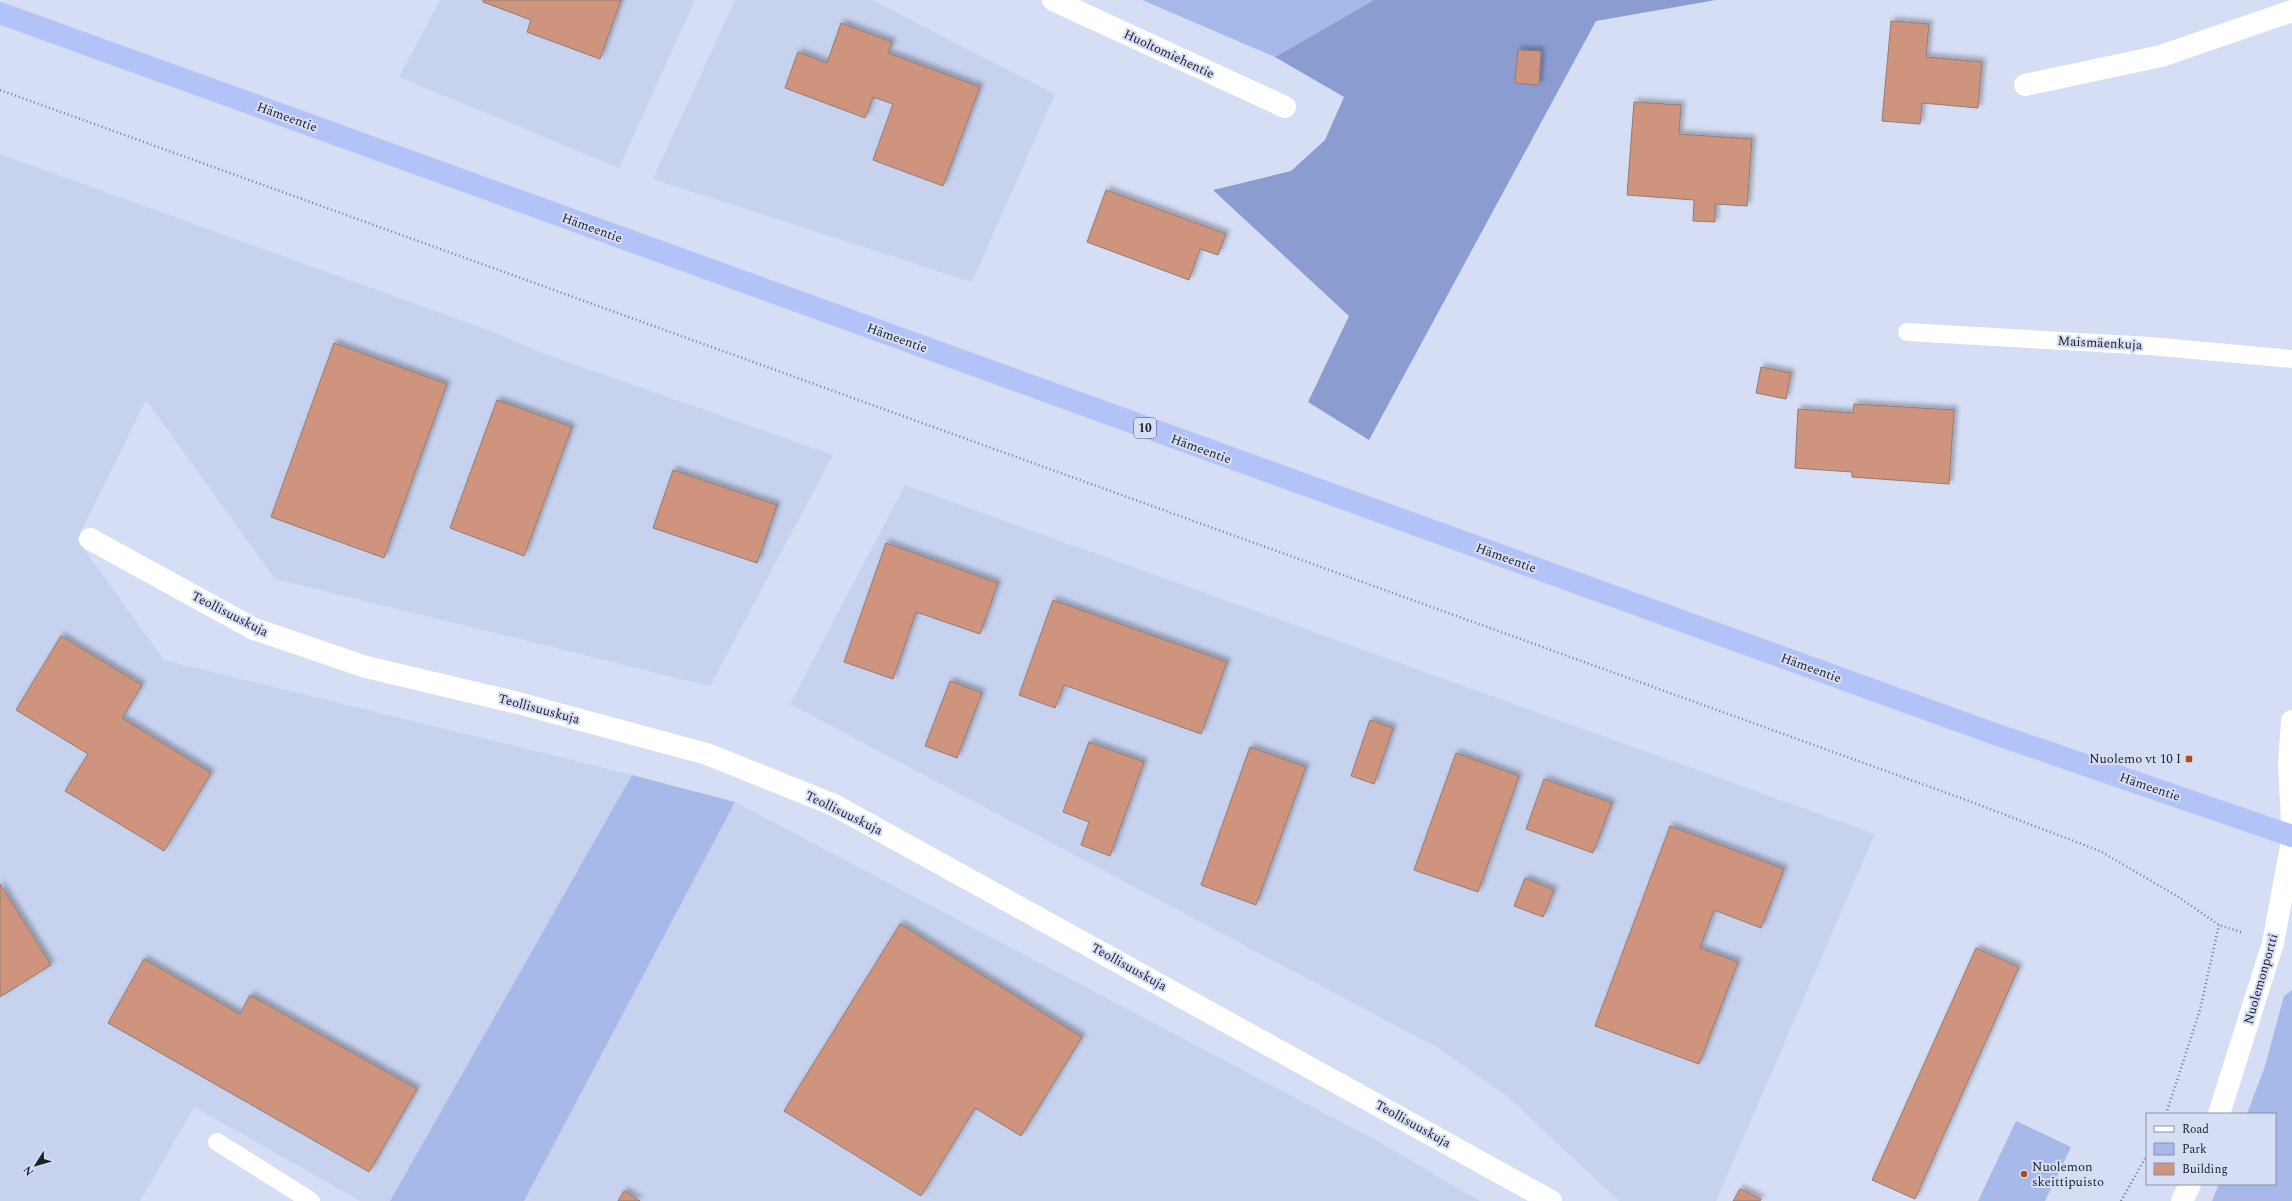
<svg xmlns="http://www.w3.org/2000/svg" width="2292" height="1201" font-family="Spectral,serif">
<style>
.built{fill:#c7d2ef}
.green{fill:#a7b9e9}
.forest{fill:#8b9dd0}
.building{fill:#cf947e;stroke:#937c73;filter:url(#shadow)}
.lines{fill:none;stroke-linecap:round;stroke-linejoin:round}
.path{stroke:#767b8a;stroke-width:2.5;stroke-dasharray:1 3;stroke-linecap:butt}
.service{stroke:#fff;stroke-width:18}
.minor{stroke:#fff;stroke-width:22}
.tertiary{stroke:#fff;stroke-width:22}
.trunk{stroke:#b2c3f7;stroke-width:22}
.poi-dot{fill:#b04a1e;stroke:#d6def5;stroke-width:1.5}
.labels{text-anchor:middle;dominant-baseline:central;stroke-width:4;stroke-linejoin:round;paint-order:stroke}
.shield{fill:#d6def5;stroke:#545966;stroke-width:1}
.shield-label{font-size:12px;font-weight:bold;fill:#1d2028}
.street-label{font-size:13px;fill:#1d2028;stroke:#d6def5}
.poi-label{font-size:13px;fill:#1d2028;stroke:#d6def5;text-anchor:end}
</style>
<defs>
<filter id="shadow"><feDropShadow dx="3.5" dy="-3.5" stdDeviation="2" flood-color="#0004"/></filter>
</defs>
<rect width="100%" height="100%" fill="#d6def5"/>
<g class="built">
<polygon points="440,0 695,0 619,168 399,77"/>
<polygon points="735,0 872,0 1055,94 972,282 653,179"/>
<polygon points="0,154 496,333 545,354 833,455 710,686 275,579 146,400 77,539 164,660 632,775 390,1201 360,1201 194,1107 140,1201 0,1201"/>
<polygon points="905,485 1875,834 1716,1201 1619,1201 1506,1095 1436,1047 790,704"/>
<polygon points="735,802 1379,1142 1480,1201 524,1201"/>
</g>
<g class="green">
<polygon points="1142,0 1374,0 1275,57"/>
<polygon points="632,775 735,802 524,1201 390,1201"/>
<polygon points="2292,990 2292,1201 2212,1201 2219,1184 2275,1184 2275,1114 2247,1114 2265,1066 2284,996"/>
<polygon points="2016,1121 2071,1147 2045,1201 1978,1201"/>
</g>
<polygon class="forest" points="1374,0 1716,0 1596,21 1369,440 1308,402 1349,316 1213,190 1291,171 1325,140 1344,97 1275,57"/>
<g class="building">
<polygon points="483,0 621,0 600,59 527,32 531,20 483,2"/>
<polygon points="1891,21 1929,24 1926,57 1982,62 1978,108 1922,103 1920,124 1882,121"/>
<polygon points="841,23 892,42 888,53 980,87 943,186 873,160 893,104 873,97 865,118 785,88 798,52 827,63"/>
<polygon points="1518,50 1541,51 1539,85 1515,83"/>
<polygon points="1634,102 1681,105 1679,134 1752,139 1747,206 1715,204 1715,222 1693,221 1694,200 1627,195"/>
<polygon points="1106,190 1226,234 1218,255 1200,249 1189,280 1087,242"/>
<polygon points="334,343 447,384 384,558 271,517"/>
<polygon points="1761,367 1791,373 1786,399 1756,393"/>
<polygon points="497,400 572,427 524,556 450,528"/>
<polygon points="1854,404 1954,410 1949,484 1852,477 1852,472 1795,468 1798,409 1853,413"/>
<polygon points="673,470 777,505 757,563 653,528"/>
<polygon points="886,543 998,583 980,634 916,612 893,679 844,662"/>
<polygon points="1053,600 1227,662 1201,734 1064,685 1055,708 1019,695"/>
<polygon points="61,636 142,685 122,718 211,773 164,851 65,791 88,754 16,710"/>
<polygon points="950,681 982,693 957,758 925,746"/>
<polygon points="1370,720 1393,728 1374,784 1351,776"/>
<polygon points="1089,742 1144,762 1110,856 1081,845 1089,822 1063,812"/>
<polygon points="1250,747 1306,767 1256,905 1201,885"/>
<polygon points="1456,753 1519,776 1478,892 1414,870"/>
<polygon points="1544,779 1612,803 1593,853 1526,829"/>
<polygon points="1670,826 1784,869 1761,928 1714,910 1700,948 1738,962 1699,1064 1595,1026"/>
<polygon points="1525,878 1554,890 1543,917 1514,906"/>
<polygon points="0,884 51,965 0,997"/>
<polygon points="900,924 1082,1037 1021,1136 975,1108 921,1196 784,1111"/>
<polygon points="1976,948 2019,967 1915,1199 1872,1180"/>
<polygon points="144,959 240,1014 250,995 417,1089 369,1172 108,1023"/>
<polygon points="1740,1189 1761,1199 1760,1201 1733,1201"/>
<polygon points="624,1191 640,1201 618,1201"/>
</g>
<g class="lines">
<g class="path">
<polyline points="0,90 1969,801 2100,851 2177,896 2219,925 2244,933"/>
<polyline points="2166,1114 2200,1010 2219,925"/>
<polyline points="2121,1201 2147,1155"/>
</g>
<g class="service">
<polyline points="1907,332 2150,346 2292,359"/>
<polyline points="217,1142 311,1201"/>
</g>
<g class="minor">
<polyline points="1053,0 1285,107"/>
<polyline points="2025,85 2161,56 2292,11"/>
<polyline points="90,539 254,629 366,667 518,703 707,754 834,805 1551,1201"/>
<polyline points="2292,721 2289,764 2292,822"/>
</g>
<g class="tertiary">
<polyline points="2219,1114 2273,943 2292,841"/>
<polyline points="2182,1201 2190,1184"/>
</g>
<polyline class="trunk" points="0,13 1992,733 2292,836"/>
</g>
<g class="poi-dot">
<rect x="2185" y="755" width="8" height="8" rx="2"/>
<circle cx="2024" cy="1174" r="4"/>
</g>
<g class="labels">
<rect class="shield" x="1134" y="418" width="22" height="20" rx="3"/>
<g class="shield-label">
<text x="1145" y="428">10</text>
</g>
<g class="street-label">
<text transform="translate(1169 54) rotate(25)">Huoltomiehentie</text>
<text transform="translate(287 117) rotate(20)">Hämeentie</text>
<text transform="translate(592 228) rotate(20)">Hämeentie</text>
<text transform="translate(897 338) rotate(20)">Hämeentie</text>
<text transform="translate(2100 343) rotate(3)">Maismäenkuja</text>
<text transform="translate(1201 449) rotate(20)">Hämeentie</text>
<text transform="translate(1506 558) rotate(20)">Hämeentie</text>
<text transform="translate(230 614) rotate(27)">Teollisuuskuja</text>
<text transform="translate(1811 668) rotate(20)">Hämeentie</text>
<text transform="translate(539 709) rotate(15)">Teollisuuskuja</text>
<text transform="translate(2150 787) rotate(19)">Hämeentie</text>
<text transform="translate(844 813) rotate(26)">Teollisuuskuja</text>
<text transform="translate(1129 967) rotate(29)">Teollisuuskuja</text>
<text transform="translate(2261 979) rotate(-74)">Nuolemonportti</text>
<text transform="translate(1413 1124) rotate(29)">Teollisuuskuja</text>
</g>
<g class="poi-label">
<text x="2181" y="759">Nuolemo vt 10 I</text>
<text x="2032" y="1167" text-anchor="start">Nuolemon<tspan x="2032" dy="15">skeittipuisto</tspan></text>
</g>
</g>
<rect x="2146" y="1113" width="130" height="72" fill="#d6def5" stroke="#8c92a3"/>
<rect x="2154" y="1126" width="20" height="6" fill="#ffffff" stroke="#8c92a3"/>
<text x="2182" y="1133" font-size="12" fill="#1d2028">Road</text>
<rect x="2154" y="1143" width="20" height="12" fill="#a7b9e9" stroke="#8c92a3"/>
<text x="2182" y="1153" font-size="12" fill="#1d2028">Park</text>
<rect x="2154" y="1163" width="20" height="12" fill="#cf947e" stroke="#8c92a3"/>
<text x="2182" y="1173" font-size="12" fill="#1d2028">Building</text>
<g transform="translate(36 1165) rotate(233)" stroke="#d6def5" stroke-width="3" paint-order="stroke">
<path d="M0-3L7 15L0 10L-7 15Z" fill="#1d2028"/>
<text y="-6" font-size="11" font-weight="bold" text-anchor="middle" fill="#1d2028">N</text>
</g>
</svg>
